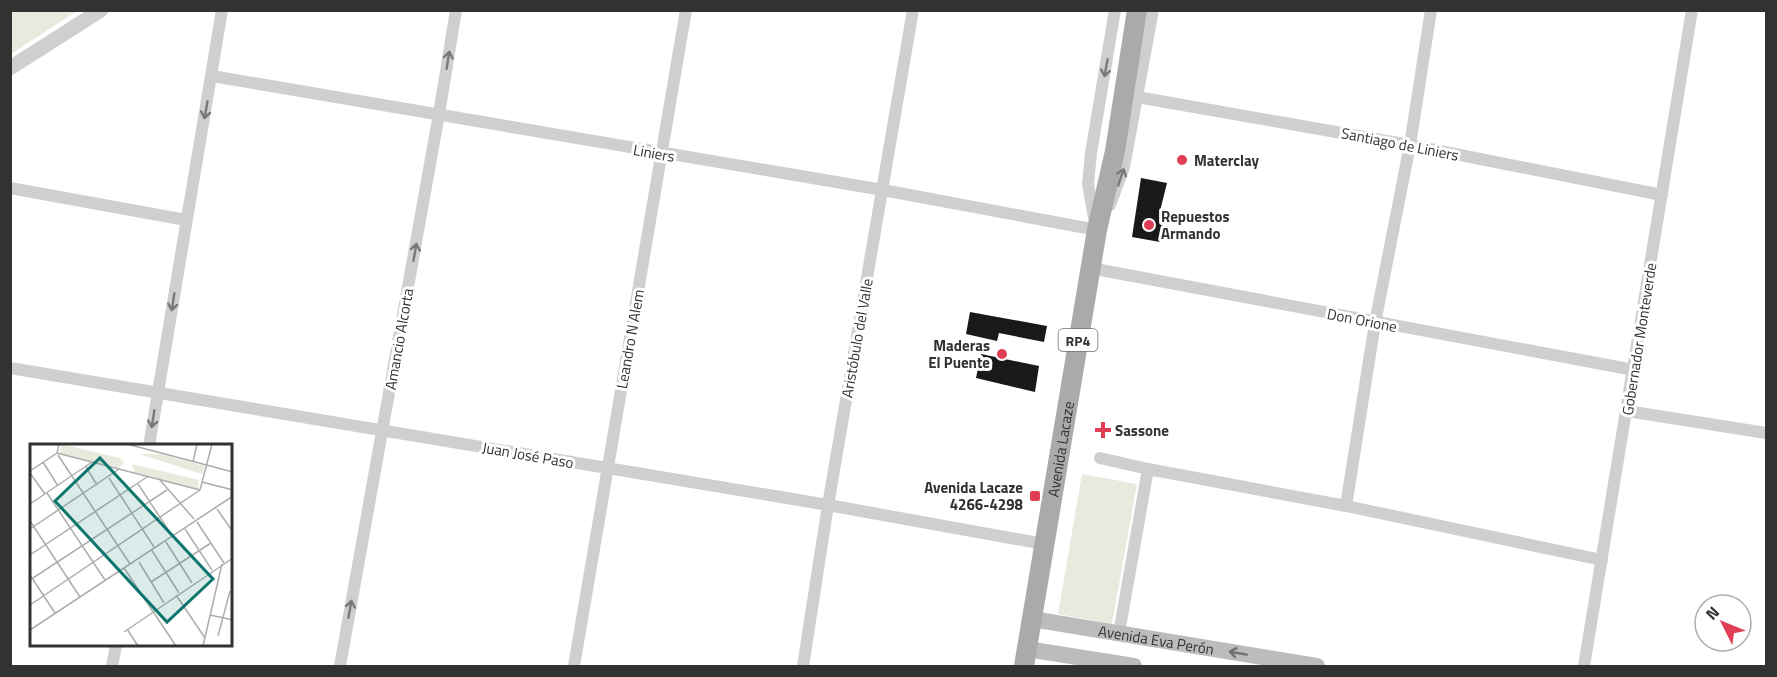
<svg xmlns="http://www.w3.org/2000/svg" width="1777" height="677" font-family="'Titillium Web',sans-serif">
<style>
.green{fill:#e6ebde}
.building{fill:#191919}
.lines{fill:none;stroke-linecap:round;stroke-linejoin:round}
.minor{stroke:#cfcfcf;stroke-width:12}
.tertiary{stroke:#cfcfcf;stroke-width:15}
.secondary{stroke:#bcbcbc;stroke-width:16}
.primary{stroke:#aaa;stroke-width:20}
.oneway{stroke:#797979}
.oneway2{stroke:#707070}
.poi-dot{fill:#df3e54;stroke:#fff;stroke-width:2}
.labels{text-anchor:middle;dominant-baseline:central;stroke-width:6;stroke-linejoin:round;paint-order:stroke}
.shield{fill:#fff;stroke:#707070;stroke-width:1.5}
.shield-label{font-size:14px;font-weight:bold;fill:#323232}
.street-label{font-size:15px;fill:#323232;stroke:#fff}
.poi-label{font-size:15px;font-weight:bold;fill:#323232;stroke:#fff;text-anchor:start}
.inset-road{fill:none;stroke:#adadad;stroke-width:1.5}
.view{fill:#0f766e;fill-opacity:0.15;stroke:#0f766e;stroke-width:3}
.inset-edge{fill:none;stroke:#323232;stroke-width:3}
</style>
<rect width="100%" height="100%" fill="#fff"/>
<g class="green">
<polygon points="11,10 77,10 77,11 11,54"/>
<polygon points="1082,474 1137,484 1112,624 1058,614"/>
</g>
<g class="building">
<polygon points="1141,178 1167,183 1160,211 1168,213 1160,242 1132,237"/>
<polygon points="970,312 1047,326 1044,342 999,333 997,341 966,334"/>
<polygon points="981,354 1039,366 1035,392 976,378"/>
</g>
<g class="lines">
<g class="minor">
<polyline points="212,76 883,190 1097,230"/>
<polyline points="1137,97 1410,145 1662,195"/>
<polyline points="10,188 186,220"/>
<polyline points="1110,205 1124,167 1153,10"/>
<polyline points="1095,223 1088,184 1091,153 1115,10"/>
<polyline points="1090,268 1634,370"/>
<polyline points="10,368 828,505 1044,544"/>
<polyline points="1627,411 1766,433"/>
<polyline points="149,446 222,10"/>
<polyline points="1100,458 1148,469 1346,506 1602,560"/>
<polyline points="1346,506 1375,323 1410,145 1431,10"/>
<polyline points="1119,633 1148,469"/>
<polyline points="112,666 116,646"/>
<polyline points="340,666 439,114 456,10"/>
<polyline points="574,666 686,10"/>
<polyline points="803,666 828,505 913,10"/>
<polyline points="1584,666 1692,10"/>
</g>
<polyline class="tertiary" points="10,68 101,10"/>
<g class="secondary">
<path id="s1" d="M 1032,619 L 1317,666"/>
<polyline points="1027,649 1134,666"/>
</g>
<path class="primary" id="s2" d="M 1024,666 L 1097,230 L 1115,151 L 1137,10"/>
</g>
<defs><path id="oneway-shaft" d="M-6 0H5M1.5-3L5.5 0L1.5 3" fill="none" stroke-width="1.6" stroke-linecap="round" stroke-linejoin="round" transform="scale(1.5)"/></defs>
<g class="oneway">
<use href="#oneway-shaft" transform="translate(448 60) rotate(-81)"/>
<use href="#oneway-shaft" transform="translate(1106 68) rotate(100)"/>
<use href="#oneway-shaft" transform="translate(206 110) rotate(100)"/>
<use href="#oneway-shaft" transform="translate(1121 177) rotate(-72)"/>
<use href="#oneway-shaft" transform="translate(415 252) rotate(-80)"/>
<use href="#oneway-shaft" transform="translate(173 302) rotate(99)"/>
<use href="#oneway-shaft" transform="translate(153 419) rotate(99)"/>
<use href="#oneway-shaft" transform="translate(350 609) rotate(-80)"/>
</g>
<use class="oneway2" href="#oneway-shaft" transform="translate(1238 653) rotate(-170)"/>
<g class="poi-dot">
<circle cx="1182" cy="160" r="6"/>
<circle cx="1149" cy="225" r="6"/>
<circle cx="1002" cy="354" r="6"/>
<path d="M1100 421h6v6h6v6h-6v6h-6v-6h-6v-6h6z"/>
<rect x="1029" y="490" width="12" height="12" rx="3"/>
</g>
<g class="labels">
<rect class="shield" x="1058.5" y="329" width="39" height="22" rx="4.5"/>
<g class="shield-label">
<text x="1078" y="340">RP4</text>
</g>
<g class="street-label">
<text transform="translate(1400 144) rotate(11)">Santiago de Liniers</text>
<text transform="translate(654 153) rotate(10)">Liniers</text>
<text transform="translate(1362 320) rotate(11)">Don Orione</text>
<text transform="translate(857 338) rotate(-80)">Aristóbulo del Valle</text>
<text transform="translate(399 339) rotate(-80)">Amancio Alcorta</text>
<text transform="translate(630 339) rotate(-80)">Leandro N Alem</text>
<text transform="translate(1639 339) rotate(-81)">Gobernador Monteverde</text>
<text stroke="none"><textPath href="#s2" startOffset="220">Avenida Lacaze</textPath></text>
<text transform="translate(528 455) rotate(10)">Juan José Paso</text>
<text stroke="none"><textPath href="#s1" startOffset="126">Avenida Eva Perón</textPath></text>
</g>
<g class="poi-label">
<text x="1194" y="160">Materclay</text>
<text x="1161" y="216">Repuestos<tspan x="1161" dy="17">Armando</tspan></text>
<text x="990" y="345" text-anchor="end">Maderas<tspan x="990" dy="17">El Puente</tspan></text>
<text x="1115" y="430">Sassone</text>
<text x="1023" y="487" text-anchor="end">Avenida Lacaze<tspan x="1023" dy="17">4266-4298</tspan></text>
</g>
</g>
<g transform="translate(30 444)">
<rect width="202" height="202" fill="#fff"/>
<path d="M 31,0 L 90,14 L 94,18 L 90,24 L 30,10 ZM 109,10 L 131,10 L 175,22 L 172,30 ZM 102,20 L 169,36 L 168,45 L 104,28 Z" fill="#e6ebde"/>
<path class="inset-road" d="M 97,0 L 203,28M 27,9 L 170,46M 28,11 L 100,120M 13,18 L 28,42M 163,18 L 167,0M 56,23 L 67,41M 0,27 L 27,9 L 29,0M 0,29 L 15,50M 79,34 L 124,103M 130,36 L 164,75M 172,38 L 203,46M 108,40 L 141,90M 170,46 L 182,0M 17,49 L 75,136M 0,60 L 62,18M 187,65 L 203,88M 0,77 L 50,153M 167,78 L 194,119M 0,85 L 89,25M 155,85 L 182,126M 136,98 L 162,139M 121,105 L 149,149M 0,111 L 117,33M 109,118 L 134,159M 94,124 L 146,202M 0,131 L 25,169M 0,136 L 137,46M 121,138 L 181,99M 146,151 L 175,194M 0,161 L 170,46M 180,171 L 203,176M 97,185 L 108,202M 0,186 L 203,52M 94,188 L 203,114M 188,192 L 200,147M 173,202 L 192,120"/>
<path class="view" d="M 70,14 L 183,135 L 137,178 L 25,57 Z"/>
<rect width="202" height="202" class="inset-edge"/>
</g>
<rect width="1777" height="677" fill="none" stroke="#323232" stroke-width="24"/>
<g transform="translate(1723 623) rotate(313)"><circle r="28" fill="#ffffff" stroke="#adadad" stroke-width="1.5"/>
<path d="M0-4.5L10 22L0 15L-10 22Z" fill="#df3e54"/>
<text y="-9" font-size="16" font-weight="bold" text-anchor="middle" fill="#323232">N</text>
</g>
</svg>
